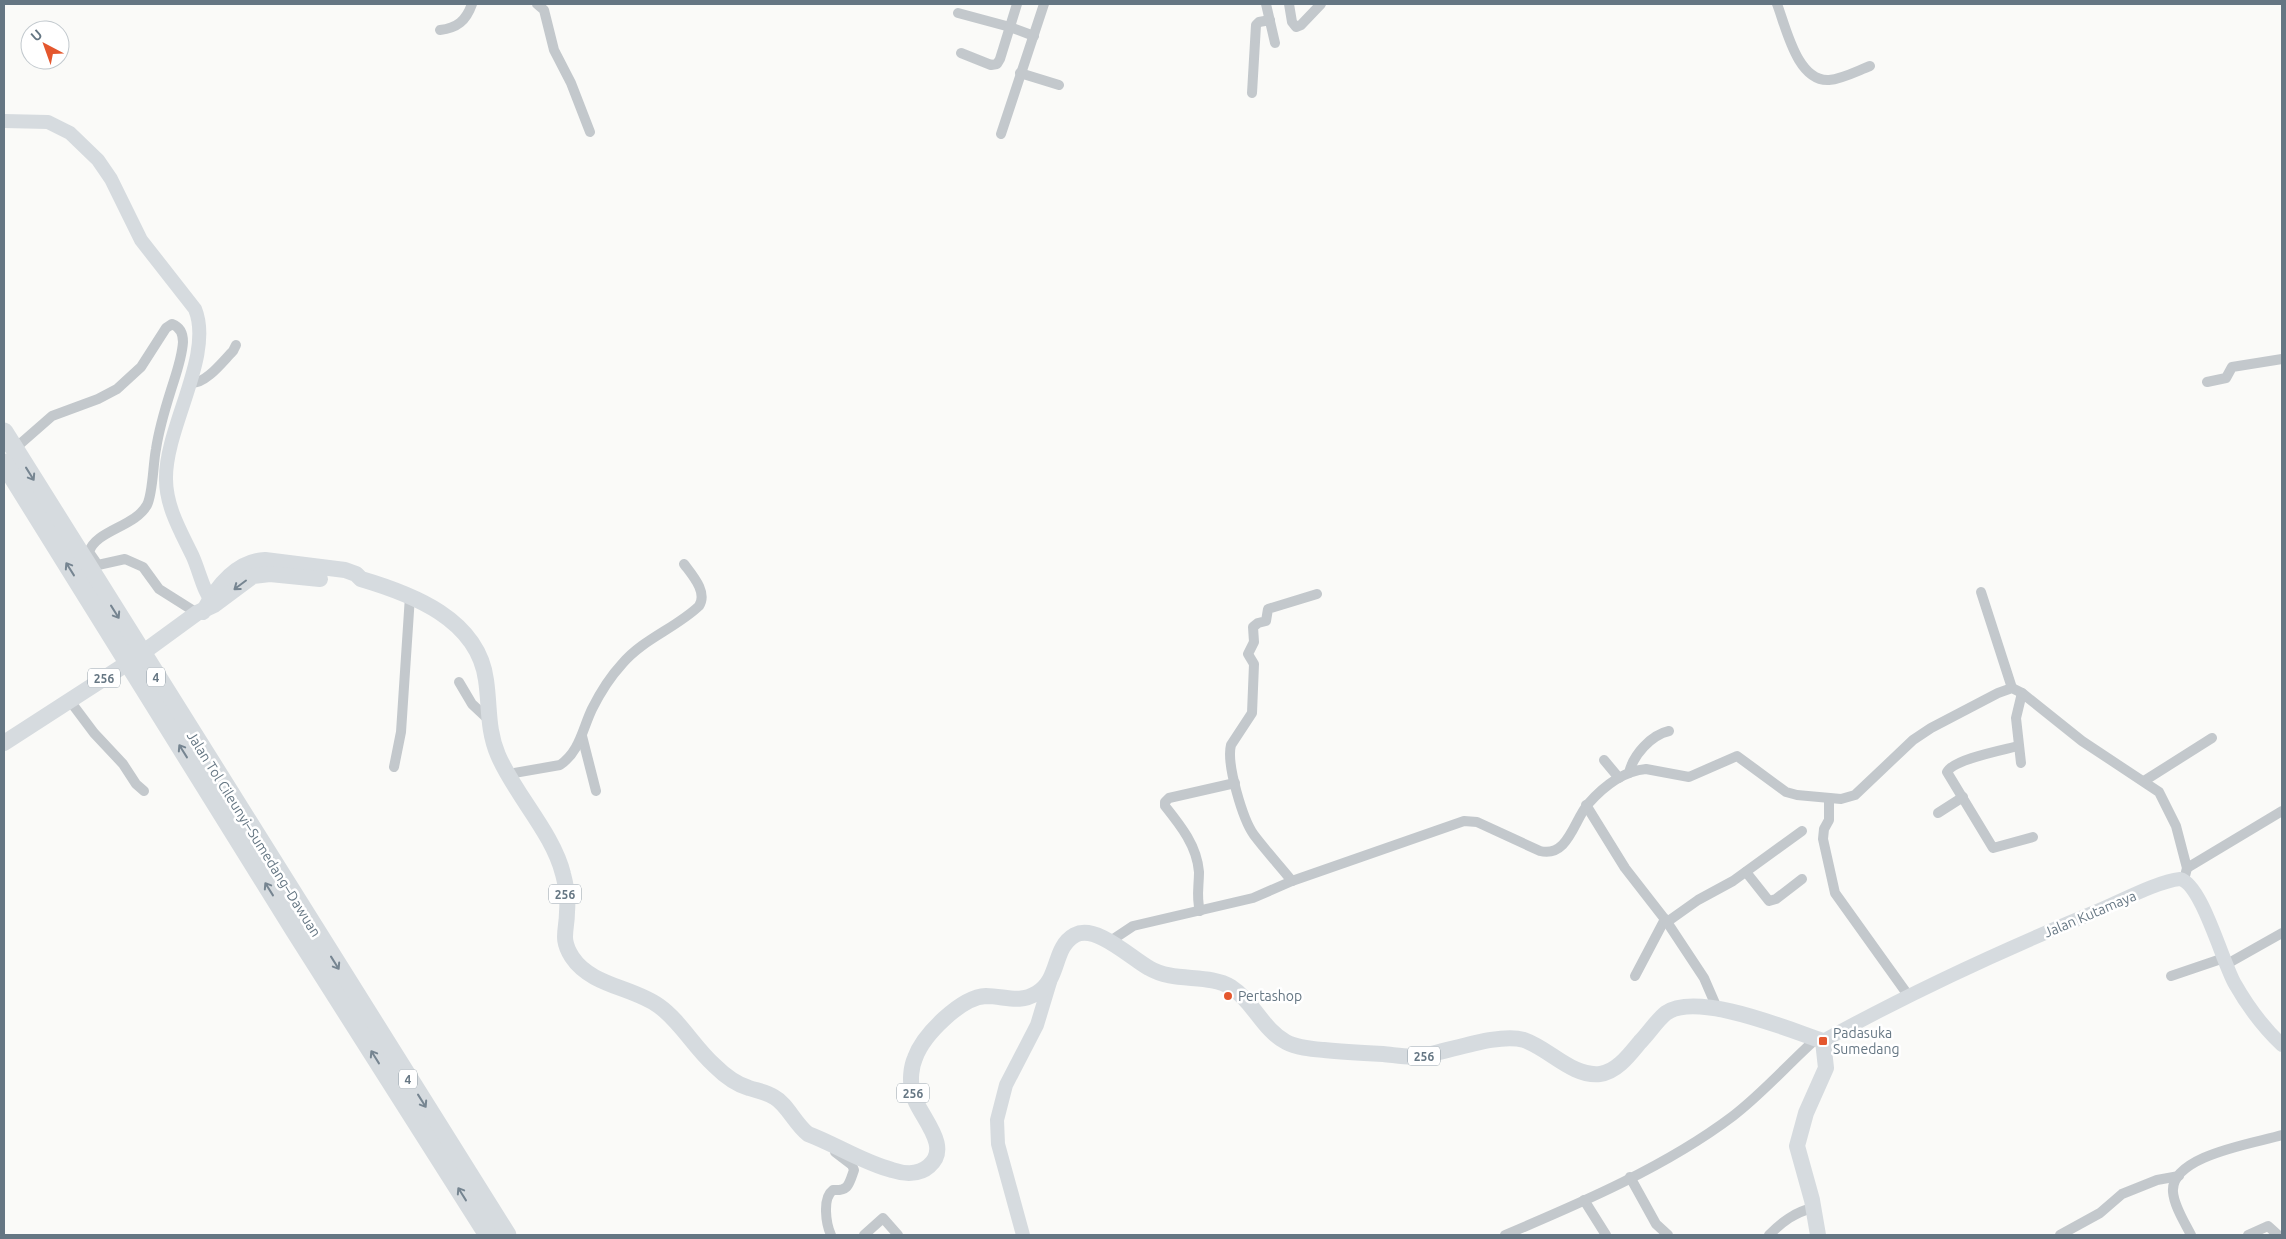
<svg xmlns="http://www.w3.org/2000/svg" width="2286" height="1239" font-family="Ubuntu,sans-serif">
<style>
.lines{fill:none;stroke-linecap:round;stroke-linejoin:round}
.street{stroke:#c3c8cc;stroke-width:10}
.secondary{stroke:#d6dbdf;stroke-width:14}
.primary{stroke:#d6dbdf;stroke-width:16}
.highway{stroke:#d6dbdf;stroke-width:19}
.oneway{stroke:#768591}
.poi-dot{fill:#e4572e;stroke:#fff;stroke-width:2}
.labels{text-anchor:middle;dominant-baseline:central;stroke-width:5;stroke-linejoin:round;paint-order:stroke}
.shield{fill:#fff;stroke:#939fa8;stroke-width:1}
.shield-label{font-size:12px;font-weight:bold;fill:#657683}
.street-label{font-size:14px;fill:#657683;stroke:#fff}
.poi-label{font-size:14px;fill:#657683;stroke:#fff;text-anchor:start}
</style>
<rect width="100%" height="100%" fill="#fafaf8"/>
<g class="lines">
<g class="street">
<polyline points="537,4 544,10 554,50 571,83 590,132"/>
<polyline points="1266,4 1275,43"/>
<polyline points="1289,4 1292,22 1296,27 1301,25 1321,4"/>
<path d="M 1777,4 C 1786,27 1797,82 1829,80 C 1842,79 1857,71 1870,66"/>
<polyline points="958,13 1010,27 1034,36"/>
<path d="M 440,30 C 457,28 466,21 472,4"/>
<polyline points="961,53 991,65 997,64 1000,59 1017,4"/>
<polyline points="1020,73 1059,85"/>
<polyline points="1252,93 1256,25 1259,22 1270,20"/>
<polyline points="1001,134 1044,4"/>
<polyline points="2207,382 2226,378 2232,367 2282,359"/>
<path d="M 191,383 C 206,384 223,361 233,351 L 236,345"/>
<path d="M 12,451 L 52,416 L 98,399 L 117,389 L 141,367 L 166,328 L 172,324 C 180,327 183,333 183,342 C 182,358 176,374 171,390 C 165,409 159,429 156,449 C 153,463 153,494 147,505 C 135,527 96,530 89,552 L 98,565 L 125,559 L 143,567 L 159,589 L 197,613"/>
<polyline points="1981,592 2012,688"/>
<polyline points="459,682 472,704 488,719"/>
<polyline points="70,701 94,733 123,764 136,784 144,791"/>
<polyline points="582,736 596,791"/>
<path d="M 2018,746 C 2003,750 1954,759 1947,772 L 1993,848 L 2033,837"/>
<polyline points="1604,760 1619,778"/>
<polyline points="2021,763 2016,718 2022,693"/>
<polyline points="394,767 401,732 410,596"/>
<path d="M 1629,773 C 1633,755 1651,735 1669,731"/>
<path d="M 508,774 L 560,765 C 580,751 582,730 592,709 C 600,693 610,677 622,664 C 643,639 676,628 699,606 C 708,592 692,575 684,564"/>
<polyline points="2144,781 2212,738"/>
<polyline points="1829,798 1829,820 1824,829 1823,839 1835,893 1908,995"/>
<polyline points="1586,805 1625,868 1667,922"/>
<polyline points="1938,813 1963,797"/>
<polyline points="2187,868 2282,811"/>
<polyline points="1746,872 1769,901 1776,899 1802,879"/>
<path d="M 1292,881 C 1280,866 1266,851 1254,835 C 1243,820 1226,764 1231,745 L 1252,713 L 1254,664 L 1248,654 L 1254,642 L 1253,627 L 1258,623 L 1266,621 L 1268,609 L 1317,594"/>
<path d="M 1200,911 C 1196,898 1199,886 1199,872 C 1197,846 1181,826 1165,806 L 1165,802 L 1169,798 L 1235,783"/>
<path d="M 1109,942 L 1133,926 L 1253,898 L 1292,881 L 1464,821 L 1477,822 L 1540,851 C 1568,858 1574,820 1588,804 C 1603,787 1623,771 1646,769 L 1689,777 L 1737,756 L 1786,792 L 1797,795 L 1841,799 L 1855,795 L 1913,740 L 1931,728 L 1998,693 L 2012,688 L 2022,693 L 2082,741 L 2159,792 L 2176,826 L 2187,868 L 2184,880"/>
<polyline points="2227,964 2282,933"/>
<polyline points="1635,976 1665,919"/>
<polyline points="2171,976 2224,958"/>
<polyline points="1717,1008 1704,978 1667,922 1698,900 1733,881 1802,831"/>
<polyline points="1630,1177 1656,1224 1668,1235"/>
<polyline points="1584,1200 1606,1235"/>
<path d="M 831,1235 C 826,1224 822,1198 833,1190 C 849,1191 849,1184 854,1170 L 852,1165 L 835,1152"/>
<polyline points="864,1235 883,1218 898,1235"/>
<path d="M 1505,1235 C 1581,1203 1667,1166 1733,1116 C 1763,1093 1788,1064 1816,1039"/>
<path d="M 1769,1235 C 1782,1222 1795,1212 1813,1208"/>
<polyline points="2060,1235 2100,1213 2122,1194 2157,1180 2179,1176"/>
<path d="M 2191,1235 C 2185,1223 2174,1206 2173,1192 C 2170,1155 2257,1143 2282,1135"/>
<polyline points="2248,1235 2268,1226 2278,1235"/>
</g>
<g class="secondary">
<path d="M 4,121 L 48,122 L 70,133 L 98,160 L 111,179 L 141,240 L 195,309 C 214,355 165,428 166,479 C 166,507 181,532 193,557 C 200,573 203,591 214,605"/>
<path d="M 1823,1041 C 1913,991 2007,948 2102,909 C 2123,900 2159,881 2180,879 C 2202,884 2223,964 2235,984 C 2248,1007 2263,1027 2282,1045"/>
<polyline points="1023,1235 998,1144 997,1120 1006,1085 1037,1025 1050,982"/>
</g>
<g class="primary">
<path d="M 203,612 C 216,588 236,561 265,560 L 345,570 L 356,574 L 361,579 C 412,594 478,619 486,680 C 490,707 487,729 498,755 C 515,795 553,833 563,874 C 566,885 568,901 567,912 C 567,931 560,938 572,957 C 591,986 633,987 659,1006 C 680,1021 694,1047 714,1065 C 724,1075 735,1084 749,1088 C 758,1091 766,1092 774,1097 C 787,1104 795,1124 808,1134 C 837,1145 862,1162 892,1170 C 904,1174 919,1175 929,1166 C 954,1145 915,1113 912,1090 C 910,1080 911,1067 915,1058 C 923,1035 961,997 986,996 C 1005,996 1019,1004 1037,993 C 1061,978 1052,948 1075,935 C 1096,924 1131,958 1149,968 C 1174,983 1208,973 1231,987 C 1253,1001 1263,1030 1286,1042 C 1297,1048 1312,1049 1324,1050 C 1343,1052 1363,1053 1383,1054 C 1395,1055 1409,1058 1421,1056 C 1448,1052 1499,1032 1524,1040 C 1550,1049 1572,1077 1600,1074 C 1617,1072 1630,1054 1640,1042 C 1649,1033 1657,1020 1666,1013 C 1697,991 1790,1030 1823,1041 L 1826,1068 L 1806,1113 L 1797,1146 L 1812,1200 L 1818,1235"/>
<polyline points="4,743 134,659 197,613 214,605 253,576 270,574 320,579"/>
</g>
<g class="highway">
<polyline points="4,432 507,1235"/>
<polyline points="4,463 295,931 488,1235"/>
</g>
</g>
<defs><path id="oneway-shaft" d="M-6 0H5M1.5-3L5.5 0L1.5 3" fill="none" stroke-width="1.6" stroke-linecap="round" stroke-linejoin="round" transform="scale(1.25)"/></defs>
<g class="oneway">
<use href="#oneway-shaft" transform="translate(30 474) rotate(58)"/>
<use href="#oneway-shaft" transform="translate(70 569) rotate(-122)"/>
<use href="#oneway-shaft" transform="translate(240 585) rotate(143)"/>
<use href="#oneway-shaft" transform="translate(115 612) rotate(58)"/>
<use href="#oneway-shaft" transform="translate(183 751) rotate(-122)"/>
<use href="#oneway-shaft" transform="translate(269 889) rotate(-122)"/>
<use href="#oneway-shaft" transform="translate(335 963) rotate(58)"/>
<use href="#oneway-shaft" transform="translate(375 1057) rotate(-122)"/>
<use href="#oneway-shaft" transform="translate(422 1101) rotate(58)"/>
<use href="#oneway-shaft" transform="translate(462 1194) rotate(-122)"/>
</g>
<g class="poi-dot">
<circle cx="1228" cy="996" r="5"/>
<rect x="1818" y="1036" width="10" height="10" rx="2.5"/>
</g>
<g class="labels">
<g class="shield">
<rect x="147" y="667.5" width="18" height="19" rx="4"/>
<rect x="88" y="668.5" width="32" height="19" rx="4"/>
<rect x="549" y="884.5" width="32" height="19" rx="4"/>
<rect x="1408" y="1046.5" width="32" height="19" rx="4"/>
<rect x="399" y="1069.5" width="18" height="19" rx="4"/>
<rect x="897" y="1083.5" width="32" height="19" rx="4"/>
</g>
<g class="shield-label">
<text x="156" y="677">4</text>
<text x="104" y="678">256</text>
<text x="565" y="894">256</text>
<text x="1424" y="1056">256</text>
<text x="408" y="1079">4</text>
<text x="913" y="1093">256</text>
</g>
<g class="street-label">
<text transform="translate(254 834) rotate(58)">Jalan Tol Cileunyi–Sumedang–Dawuan</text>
<text transform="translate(2090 914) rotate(-23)">Jalan Kutamaya</text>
</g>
<g class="poi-label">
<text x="1238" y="996">Pertashop</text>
<text x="1833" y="1033">Padasuka<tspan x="1833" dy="16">Sumedang</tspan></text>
</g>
</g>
<rect width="2286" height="1239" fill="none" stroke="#657683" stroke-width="10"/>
<g transform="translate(45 45) rotate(319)"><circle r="24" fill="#ffffff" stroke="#c1c8cd"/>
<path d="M0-4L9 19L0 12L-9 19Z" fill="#e4572e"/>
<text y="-8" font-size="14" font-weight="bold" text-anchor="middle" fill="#657683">U</text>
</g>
</svg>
